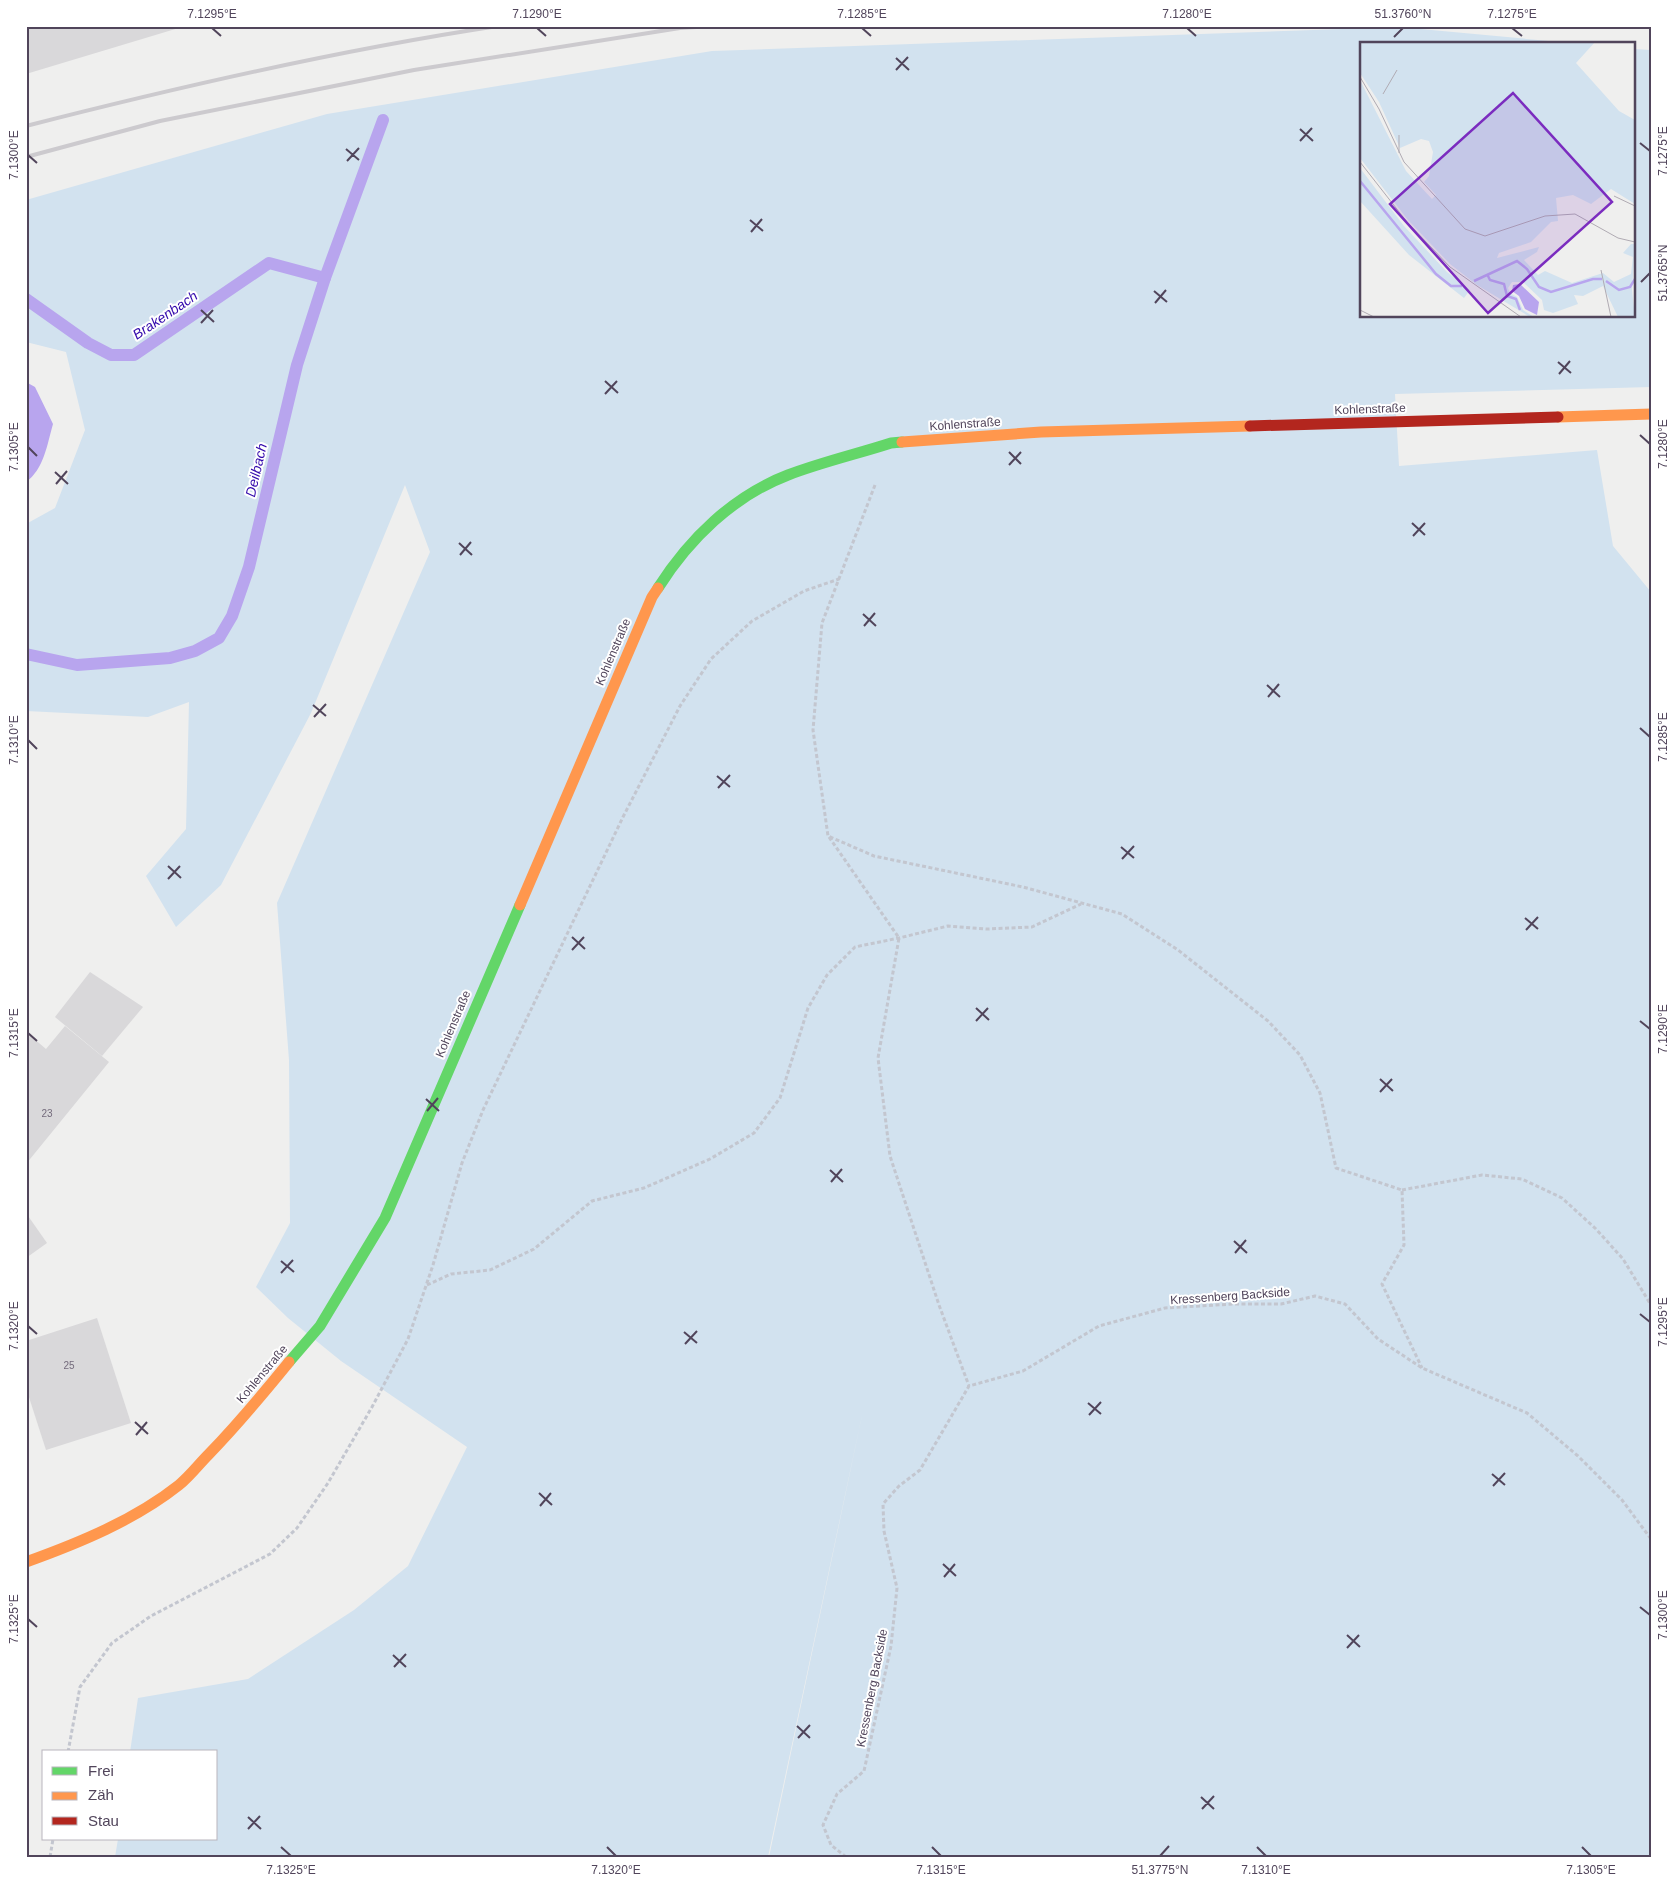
<svg xmlns="http://www.w3.org/2000/svg" width="1677" height="1883" font-family="Arial,sans-serif">
<style>
.green{fill:#d2e2ef}
.water{fill:#b8a5ee}
.lines{fill:none;stroke-linecap:round;stroke-linejoin:round}
.stream{stroke:#b8a5ee;stroke-width:12}
.building{fill:#d9d8da}
.path{stroke:#c3c6cf;stroke-width:3;stroke-dasharray:4 2.5;stroke-linecap:butt}
.fast{stroke:#63d668;stroke-width:11}
.slow{stroke:#ff974d;stroke-width:11}
.jam{stroke:#b3261e;stroke-width:11}
.rail{stroke:#cccace;stroke-width:4}
.ticks{fill:none;stroke:#51455b;stroke-width:2}
.labels{text-anchor:middle;dominant-baseline:central;stroke-width:4;stroke-linejoin:round;paint-order:stroke}
.number-label{font-size:10px;fill:#746b7c}
.street-label{font-size:12px;fill:#51455b;stroke:#fff}
.water-label{font-size:14px;font-style:italic;fill:#3208ac;stroke:#fff}
.inset-river{fill:none;stroke:#b8a5ee;stroke-width:2.5}
.inset-road{fill:none;stroke:#b0abb3;stroke-width:1}
.view{fill:#7b2cbf;fill-opacity:0.15;stroke:#7b2cbf;stroke-width:2.5}
.inset-edge{fill:none;stroke:#51455b;stroke-width:2.5}
.neatline{fill:none;stroke:#51455b;stroke-width:2}
.ticks-label{font-size:12px;text-anchor:middle;fill:#51455b}
</style>
<rect width="100%" height="100%" fill="#efefee"/>
<polygon class="green" points="1399,27 1581,44 1361,44 1361,316 1633,316 1633,49 1651,50 1651,387 1395,394 1399,466 1597,450 1613,546 1651,592 1651,1857 769,1857 864,1406 768,1857 115,1857 118,1839 216,1839 216,1752 130,1752 138,1698 248,1679 354,1610 408,1566 467,1447 341,1361 288,1318 256,1287 290,1223 289,1060 277,903 430,552 405,485 311,713 221,885 176,927 146,876 186,829 189,702 148,717 26,711 26,524 55,508 85,430 66,352 26,342 26,200 327,114 712,51"/>
<path class="water" d="M 26,382 L 35,387 L 53,424 C 47,445 44,469 26,482 Z"/>
<g class="lines">
<g class="stream">
<polyline points="26,299 88,343 111,355 134,355 269,263 325,278"/>
<polyline points="26,654 77,665 170,658 195,651 219,638 232,616 249,567 297,365 325,278 383,120"/>
</g>
</g>
<g class="building">
<polygon points="26,26 182,26 182,27 26,74"/>
<polygon points="90,972 143,1007 102,1056 55,1017"/>
<polygon points="65,1026 109,1062 26,1164 26,1032 46,1049"/>
<polygon points="26,1213 47,1243 26,1258"/>
<polygon points="97,1318 131,1423 46,1450 26,1388 26,1341"/>
</g>
<g class="lines">
<g class="path">
<polyline points="875,485 822,623 813,730 828,836 874,856 1023,887 1122,914 1178,950 1268,1021 1300,1055 1320,1093 1336,1168 1402,1190 1404,1245 1382,1284 1422,1368"/>
<polyline points="829,837 899,938 878,1058 890,1156 939,1305 969,1386"/>
<polyline points="1402,1190 1482,1175 1522,1179 1562,1198 1596,1229 1623,1259 1651,1305"/>
<polyline points="427,1285 451,1274 490,1270 534,1249 592,1201 644,1188 710,1159 754,1133 780,1098 808,1008 827,975 855,947 899,938 948,926 987,929 1032,927 1081,904"/>
<polyline points="68,1752 80,1687 112,1643 151,1616 270,1554 297,1528 328,1483 372,1407 408,1339 433,1265 462,1163 483,1110 623,817 680,706 711,659 752,621 804,591 839,579"/>
<polyline points="50,1857 53,1839"/>
<polyline points="846,1857 831,1845 823,1825 837,1794 864,1771 891,1646 897,1588 884,1531 883,1504 899,1486 920,1470 969,1386 1023,1371 1099,1326 1165,1308 1234,1304 1281,1304 1315,1296 1345,1304 1378,1339 1422,1368 1527,1413 1578,1456 1622,1500 1651,1539"/>
</g>
<g class="fast">
<path d="M 658,588 C 689,539 733,496 788,475 C 822,462 857,454 891,443 L 902,442"/>
<polyline points="289,1362 320,1326 385,1218 520,905"/>
</g>
<g class="slow">
<polyline points="1558,417 1651,414"/>
<polyline points="902,442 1041,432 1250,426"/>
<polyline points="520,905 652,597 658,588"/>
<path d="M 26,1562 C 79,1543 135,1520 179,1485 C 190,1476 199,1464 209,1454 C 237,1425 263,1394 289,1362"/>
</g>
<polyline class="jam" points="1250,426 1558,417"/>
<g class="rail">
<path d="M 26,126 C 182,86 339,50 498,26"/>
<polyline points="26,157 160,121 414,70 680,28 712,26"/>
</g>
</g>
<path class="ticks" d="M 212,28 L 221,36M 537,28 L 546,36M 862,28 L 871,36M 1187,28 L 1196,36M 1512,28 L 1522,36M 1394,37 L 1403,28M 896,58 L 909,70M 896,70 L 908,57M 1300,129 L 1313,141M 1300,141 L 1312,128M 1640,143 L 1650,151M 346,149 L 359,160M 28,155 L 37,163M 347,161 L 359,148M 750,220 L 763,231M 751,232 L 762,219M 1641,282 L 1650,273M 1154,291 L 1167,302M 1155,303 L 1166,290M 201,310 L 214,322M 201,323 L 213,310M 1558,362 L 1571,373M 1559,374 L 1570,361M 605,381 L 618,393M 605,394 L 617,381M 1640,435 L 1650,444M 28,447 L 37,456M 1009,452 L 1021,464M 1009,465 L 1021,452M 55,472 L 68,484M 56,484 L 67,471M 1412,523 L 1425,535M 1413,536 L 1425,523M 459,543 L 472,555M 460,555 L 471,542M 863,614 L 876,626M 864,626 L 875,613M 1267,685 L 1280,697M 1268,697 L 1279,684M 313,705 L 326,716M 314,717 L 326,704M 1640,728 L 1650,737M 28,740 L 37,749M 717,776 L 730,787M 718,788 L 730,775M 1121,847 L 1134,858M 1122,859 L 1134,846M 168,866 L 181,878M 168,879 L 180,866M 1525,918 L 1538,929M 1526,930 L 1538,917M 572,937 L 585,949M 572,950 L 584,937M 976,1008 L 989,1020M 976,1021 L 988,1008M 1640,1021 L 1650,1029M 28,1033 L 37,1041M 1380,1079 L 1393,1091M 1380,1092 L 1392,1079M 426,1099 L 439,1111M 427,1111 L 438,1098M 830,1170 L 843,1182M 831,1182 L 842,1169M 1234,1241 L 1247,1253M 1235,1253 L 1246,1240M 281,1261 L 294,1272M 281,1273 L 293,1260M 1640,1314 L 1650,1322M 28,1326 L 37,1334M 684,1332 L 697,1343M 685,1344 L 697,1331M 1088,1403 L 1101,1414M 1089,1415 L 1101,1402M 135,1422 L 148,1434M 136,1435 L 147,1422M 1492,1474 L 1505,1485M 1493,1486 L 1505,1473M 539,1493 L 552,1505M 540,1506 L 551,1493M 943,1564 L 956,1576M 944,1577 L 955,1564M 1640,1607 L 1650,1615M 28,1619 L 37,1627M 1347,1635 L 1360,1647M 1347,1648 L 1359,1635M 393,1655 L 406,1667M 394,1667 L 406,1654M 797,1726 L 810,1738M 798,1738 L 810,1725M 1201,1797 L 1214,1809M 1202,1809 L 1214,1796M 248,1817 L 261,1829M 248,1829 L 260,1816M 281,1847 L 291,1856M 607,1847 L 616,1856M 932,1847 L 941,1856M 1257,1847 L 1266,1856M 1582,1847 L 1591,1856M 1160,1856 L 1169,1846"/>
<g class="labels">
<g class="number-label">
<text x="47" y="1113">23</text>
<text x="69" y="1365">25</text>
</g>
<g class="street-label">
<text transform="translate(1370 409) rotate(-2)">Kohlenstraße</text>
<text transform="translate(965 424) rotate(-4)">Kohlenstraße</text>
<text transform="translate(613 652) rotate(-67)">Kohlenstraße</text>
<text transform="translate(453 1024) rotate(-67)">Kohlenstraße</text>
<text transform="translate(1230 1296) rotate(-4)">Kressenberg Backside</text>
<text transform="translate(262 1374) rotate(-50)">Kohlenstraße</text>
<text transform="translate(872 1688) rotate(-79)">Kressenberg Backside</text>
</g>
<g class="water-label">
<text transform="translate(165 315) rotate(-34)">Brakenbach</text>
<text transform="translate(256 470) rotate(-77)">Deilbach</text>
</g>
</g>
<g transform="translate(1360 42)">
<rect width="275" height="275" fill="#efefee"/>
<path d="M 0,0 L 235,0 L 216,21 L 259,69 L 275,78 L 275,162 L 251,147 L 231,162 L 213,153 L 196,156 L 198,179 L 191,180 L 171,200 L 139,211 L 137,216 L 179,205 L 177,210 L 164,218 L 178,233 L 185,229 L 212,241 L 243,231 L 254,240 L 271,232 L 273,215 L 263,211 L 271,202 L 275,202 L 272,248 L 275,275 L 258,275 L 243,244 L 223,254 L 214,253 L 218,262 L 193,271 L 184,268 L 182,258 L 163,240 L 152,240 L 148,246 L 150,251 L 157,255 L 163,268 L 174,275 L 170,275 L 117,243 L 90,222 L 48,178 L 0,116 L 0,38 L 46,129 L 72,157 L 76,153 L 64,140 L 69,134 L 73,110 L 69,99 L 61,97 L 40,106 L 19,60 L 0,31 ZM 0,126 L 44,184 L 87,230 L 110,248 L 104,256 L 49,213 L 0,159 Z" fill="#d2e2ef"/>
<path d="M 160,242 L 179,260 L 177,273 L 165,267 L 159,254 L 152,249 L 153,243 Z" fill="#b8a5ee"/>
<path class="inset-river" d="M 0,139 L 76,232 L 91,244 L 102,244M 128,234 L 130,238 L 144,242 L 147,254 L 156,257 L 160,268M 114,239 L 157,219 L 167,227 L 179,245 L 191,250 L 233,237 L 242,237M 246,239 L 259,248 L 270,245 L 275,237"/>
<path class="inset-road" d="M 0,35 L 19,67 L 44,120 L 105,187 L 125,194 L 185,174 L 215,172 L 258,196 L 275,200M 23,52 L 37,28M 39,93 L 39,111M 0,120 L 47,180 L 90,225 L 161,275M 254,154 L 275,164M 241,228 L 251,275M 0,268 L 14,275"/>
<path class="view" d="M 153,51 L 252,160 L 128,271 L 30,162 Z"/>
<rect width="275" height="275" class="inset-edge"/>
</g>
<rect width="1677" height="1883" fill="none" stroke="#ffffff" stroke-width="55"/>
<rect x="42" y="1750" width="175" height="90" fill="#ffffff" stroke="#b9b5bd"/>
<rect x="52" y="1767" width="25" height="8" fill="#63d668" stroke="#b9b5bd"/>
<text x="88" y="1776" font-size="15" fill="#51455b">Frei</text>
<rect x="52" y="1792" width="25" height="8" fill="#ff974d" stroke="#b9b5bd"/>
<text x="88" y="1800" font-size="15" fill="#51455b">Zäh</text>
<rect x="52" y="1817" width="25" height="8" fill="#b3261e" stroke="#b9b5bd"/>
<text x="88" y="1826" font-size="15" fill="#51455b">Stau</text>
<rect x="28" y="28" width="1622" height="1828" class="neatline"/>
<g class="ticks-label">
<text x="212" y="18">7.1295°E</text>
<text x="537" y="18">7.1290°E</text>
<text x="862" y="18">7.1285°E</text>
<text x="1187" y="18">7.1280°E</text>
<text x="1403" y="18">51.3760°N</text>
<text x="1512" y="18">7.1275°E</text>
<text transform="translate(1663 151) rotate(-90)" y="4">7.1275°E</text>
<text transform="translate(14 155) rotate(-90)" y="4">7.1300°E</text>
<text transform="translate(1663 273) rotate(-90)" y="4">51.3765°N</text>
<text transform="translate(1663 444) rotate(-90)" y="4">7.1280°E</text>
<text transform="translate(14 447) rotate(-90)" y="4">7.1305°E</text>
<text transform="translate(1663 737) rotate(-90)" y="4">7.1285°E</text>
<text transform="translate(14 740) rotate(-90)" y="4">7.1310°E</text>
<text transform="translate(1663 1029) rotate(-90)" y="4">7.1290°E</text>
<text transform="translate(14 1033) rotate(-90)" y="4">7.1315°E</text>
<text transform="translate(1663 1322) rotate(-90)" y="4">7.1295°E</text>
<text transform="translate(14 1326) rotate(-90)" y="4">7.1320°E</text>
<text transform="translate(1663 1615) rotate(-90)" y="4">7.1300°E</text>
<text transform="translate(14 1619) rotate(-90)" y="4">7.1325°E</text>
<text x="291" y="1874">7.1325°E</text>
<text x="616" y="1874">7.1320°E</text>
<text x="941" y="1874">7.1315°E</text>
<text x="1160" y="1874">51.3775°N</text>
<text x="1266" y="1874">7.1310°E</text>
<text x="1591" y="1874">7.1305°E</text>
</g>
</svg>
